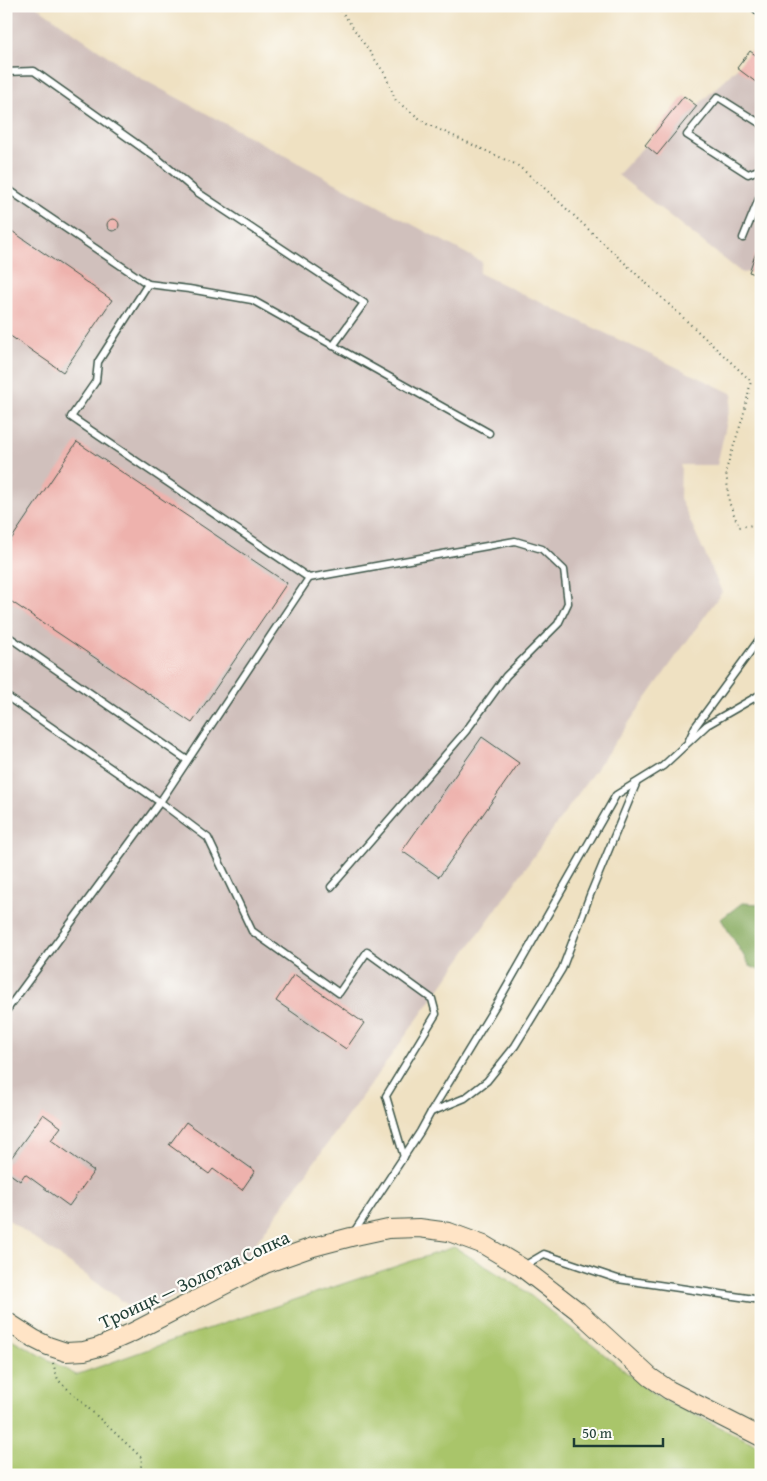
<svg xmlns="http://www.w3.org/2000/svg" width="767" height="1481" font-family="'Gentium Book Plus',serif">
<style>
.industrial{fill:#d0c0bc}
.green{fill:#a9c56b;stroke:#648150}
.forest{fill:#86aa5f;stroke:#52744a}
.building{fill:#eeb2ad}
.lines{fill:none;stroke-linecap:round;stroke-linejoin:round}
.lane-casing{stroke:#3e5649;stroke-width:9}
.street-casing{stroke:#3e5649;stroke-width:15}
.secondary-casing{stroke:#3e5649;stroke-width:20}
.path{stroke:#3e5649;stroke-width:2;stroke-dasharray:1 4;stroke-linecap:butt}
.lane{stroke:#fff;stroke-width:6}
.street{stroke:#fff;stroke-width:12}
.secondary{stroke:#ffe4c6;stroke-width:18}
.labels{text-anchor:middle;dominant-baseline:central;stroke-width:4.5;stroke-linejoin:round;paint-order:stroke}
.street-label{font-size:19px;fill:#1f3d34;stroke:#fdfcf7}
</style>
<rect width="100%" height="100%" fill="#fdfcf7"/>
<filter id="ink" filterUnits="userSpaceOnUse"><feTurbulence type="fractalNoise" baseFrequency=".02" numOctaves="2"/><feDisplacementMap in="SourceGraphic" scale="10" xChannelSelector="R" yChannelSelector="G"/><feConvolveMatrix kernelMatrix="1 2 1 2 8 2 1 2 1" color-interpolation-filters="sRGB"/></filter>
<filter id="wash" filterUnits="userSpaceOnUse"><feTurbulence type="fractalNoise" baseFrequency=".0096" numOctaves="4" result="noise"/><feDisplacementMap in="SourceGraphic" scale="20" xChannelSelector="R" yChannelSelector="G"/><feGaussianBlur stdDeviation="1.12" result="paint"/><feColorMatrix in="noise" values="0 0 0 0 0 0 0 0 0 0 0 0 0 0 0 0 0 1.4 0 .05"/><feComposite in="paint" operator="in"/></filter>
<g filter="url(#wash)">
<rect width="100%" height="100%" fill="#efe1c2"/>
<g class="industrial">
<polygon points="6,6 36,6 135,75 482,262 479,273 733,394 717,465 681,465 680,498 722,592 432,999 245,1258 215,1277 139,1313 6,1218"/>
<polygon points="750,51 761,59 761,276 749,272 742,273 618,175 645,145 684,96 697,106 737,68"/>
</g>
<polygon class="green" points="454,1247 521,1288 656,1396 761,1447 761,1475 6,1475 6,1336 76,1375 174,1340"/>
<polygon class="forest" points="742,903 761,904 761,971 750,966 721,919"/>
<g id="blocks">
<g class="building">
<polygon points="750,51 761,59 761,86 737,68"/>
<polygon points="684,96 697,106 657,155 645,145"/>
<circle cx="113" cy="225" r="6"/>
<polygon points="6,227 112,300 63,372 6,333"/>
<polygon points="759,244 761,244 761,276 749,272"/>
<polygon points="77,442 287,583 192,723 6,598 6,547"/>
<polygon points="482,737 519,763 439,877 402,851"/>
<polygon points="294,974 364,1023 346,1049 276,1001"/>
<polygon points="43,1114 61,1127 51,1140 94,1171 69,1206 25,1174 20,1181 6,1171 6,1165"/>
<polygon points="186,1122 255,1171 242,1190 213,1169 209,1174 169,1145"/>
</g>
</g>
</g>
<g filter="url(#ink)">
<use href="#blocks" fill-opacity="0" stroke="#3e5649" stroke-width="1"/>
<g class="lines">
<defs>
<g id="lane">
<polyline points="6,72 34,71 158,159 197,192 364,303 333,346"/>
<polyline points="761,124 718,97 687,135 748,174 761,169"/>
<polyline points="6,188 148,284 98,362 96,381 71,417 309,578 160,802 6,1011"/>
<polyline points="743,238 761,194"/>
<polyline points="148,284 189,289 252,300 489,433"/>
<polyline points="309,578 515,541 542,549 564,570 568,603 558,624 506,676 466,731 331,887"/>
<polyline points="6,635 187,760"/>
<polyline points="6,696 160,802 208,838 252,931 339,993 367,952 432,999 436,1014 386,1096 404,1157"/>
<polyline points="689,740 695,727 761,637"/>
<polyline points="431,1112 465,1098 487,1081 515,1046 562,969 590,895 636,784"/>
<polyline points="354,1232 420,1132 431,1112 502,995 616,795 663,766 707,725 761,694"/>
<polyline points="522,1267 544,1254 618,1279 761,1300"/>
</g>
<polyline id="street" points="757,6 761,10"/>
<polyline id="secondary" points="6,1321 34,1339 48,1346 66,1352 84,1351 99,1347 133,1332 265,1264 313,1247 351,1237 388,1229 419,1228 449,1232 484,1245 521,1267 578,1311 650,1377 669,1390 761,1437"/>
</defs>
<use href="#lane" class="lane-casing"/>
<use href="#street" class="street-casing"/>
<use href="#secondary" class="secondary-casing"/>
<g class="path">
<polyline points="338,6 385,74 396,101 427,124 517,165 541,185 751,381 743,417 726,470 729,502 739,527 761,524"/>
<polyline points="53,1363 58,1380 142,1458 140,1475"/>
</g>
<use href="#lane" class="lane"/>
<use href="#street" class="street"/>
<use href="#secondary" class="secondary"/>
</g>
</g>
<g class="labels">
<g class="street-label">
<text transform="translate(194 1279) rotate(-25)">Троицк — Золотая Сопка</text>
</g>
</g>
<rect width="767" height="1481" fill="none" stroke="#fdfcf7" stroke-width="25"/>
<path d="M574 1438v8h89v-8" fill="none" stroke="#1f3d34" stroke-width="2.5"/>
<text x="582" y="1438" font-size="15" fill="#1f3d34" stroke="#fdfcf7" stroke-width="4" paint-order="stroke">50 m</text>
</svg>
